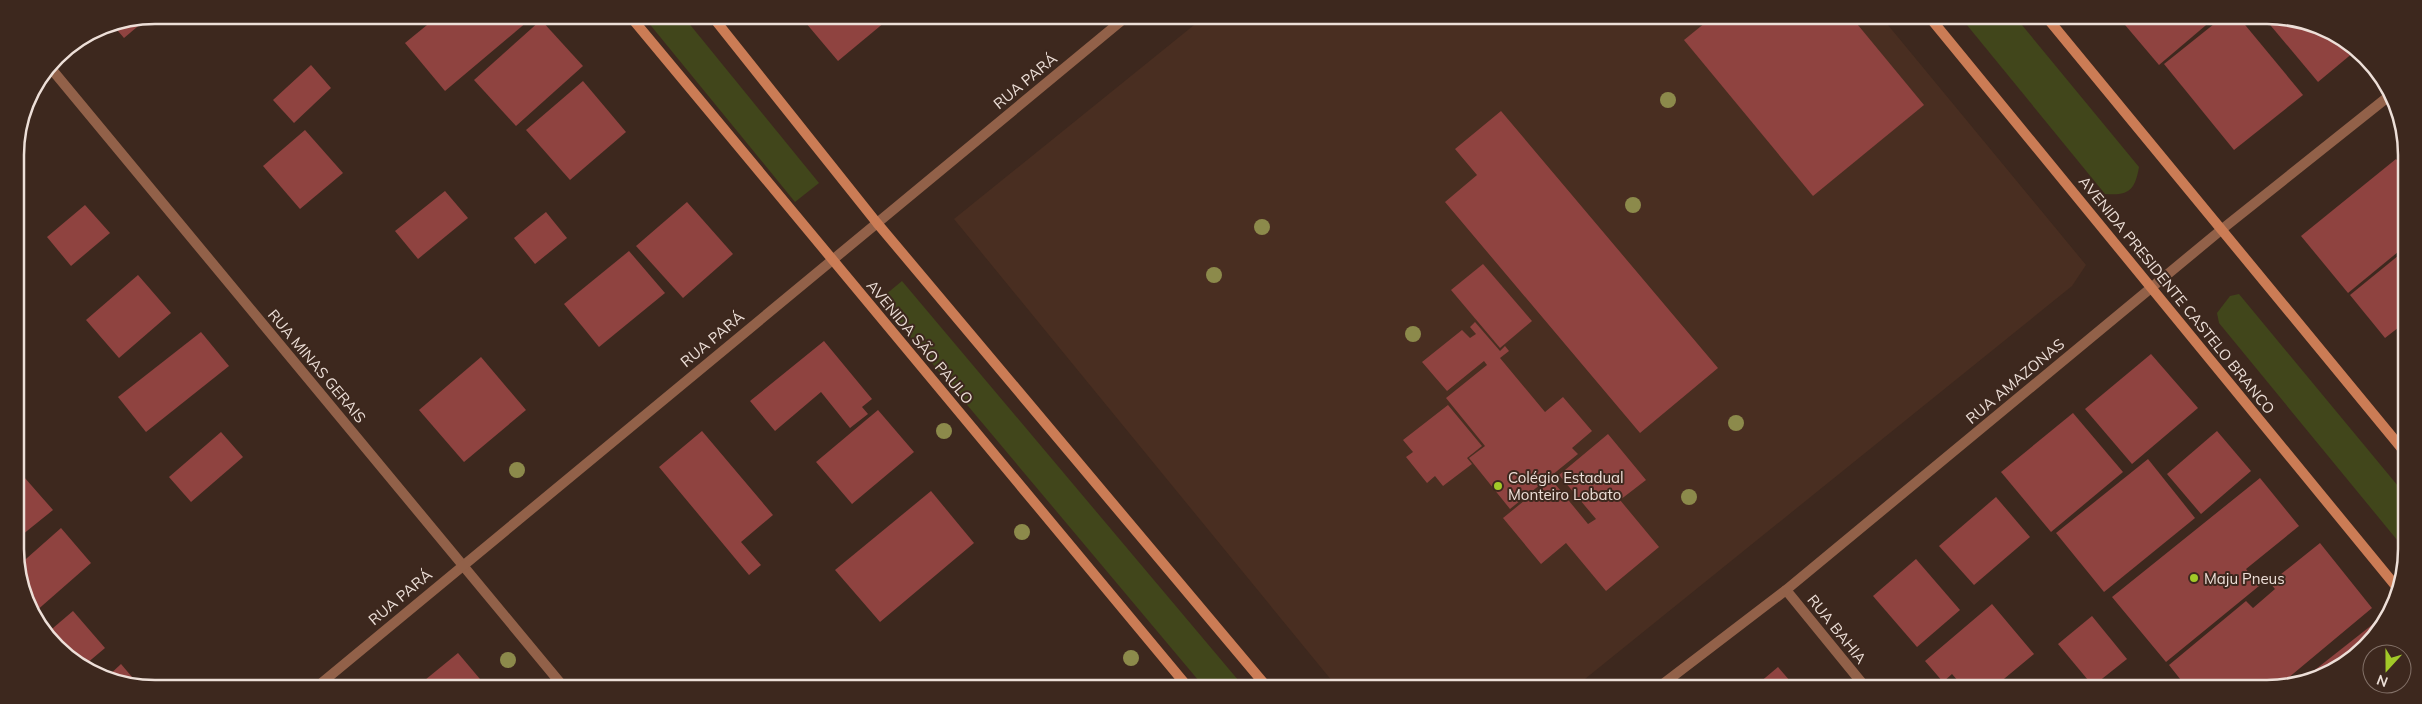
<svg xmlns="http://www.w3.org/2000/svg" width="2422" height="704" font-family="Mulish,sans-serif">
<style>
.built{fill:#492e21}
.green{fill:#41461b}
.building{fill:#8f4340}
.lines{fill:none;stroke-linecap:round;stroke-linejoin:round}
.street{stroke:#926149;stroke-width:10}
.secondary{stroke:#cb7c55;stroke-width:10}
.tree{fill:#8c8a4b}
.poi-dot{fill:#a2c928;stroke:#3d281e;stroke-width:2}
.labels{text-anchor:middle;dominant-baseline:central;stroke-width:4;stroke-linejoin:round;paint-order:stroke}
.street-label{font-size:15px;fill:#eddfd8;stroke:#3d281e}
.poi-label{font-size:15px;fill:#eddfd8;stroke:#3d281e;text-anchor:start}
.rim{fill:none;stroke:#eddfd8;stroke-width:2.5}
</style>
<rect width="100%" height="100%" fill="#3d281e"/>
<polygon class="built" points="1204,17 1883,19 2086,265 2072,286 1575,687 1337,687 954,219"/>
<g class="green">
<polygon points="643,16 683,16 819,183 795,202"/>
<path d="M 1962,19 L 2017,19 L 2139,167 C 2135,190 2129,196 2105,194 Z"/>
<polygon points="902,281 1244,687 1204,687 879,300"/>
<polygon points="2239,294 2403,492 2402,546 2219,323 2217,313 2230,296"/>
</g>
<g class="building">
<polygon points="150,16 124,38 112,24 113,23"/>
<polygon points="438,16 534,16 445,91 405,43"/>
<polygon points="800,16 891,17 838,61"/>
<polygon points="1711,18 1853,19 1924,105 1813,196 1684,40"/>
<polygon points="2120,19 2212,20 2159,65"/>
<polygon points="541,20 583,66 516,126 474,80"/>
<polygon points="2219,20 2241,20 2303,95 2234,150 2164,64"/>
<polygon points="2266,20 2303,20 2354,52 2318,82"/>
<polygon points="311,65 331,88 294,123 273,100"/>
<polygon points="583,81 626,132 570,180 526,130"/>
<polygon points="1501,111 1718,368 1640,433 1445,202 1477,175 1455,149"/>
<polygon points="305,130 343,173 300,209 263,166"/>
<polygon points="2396,159 2404,169 2404,247 2348,293 2301,236"/>
<polygon points="445,191 468,218 418,259 395,231"/>
<polygon points="687,202 733,254 683,298 636,246"/>
<polygon points="85,205 110,233 71,266 47,237"/>
<polygon points="546,212 567,238 535,264 514,238"/>
<polygon points="629,251 665,293 599,347 564,304"/>
<polygon points="2404,251 2403,324 2385,338 2350,295"/>
<polygon points="1483,264 1532,321 1500,348 1451,290"/>
<polygon points="138,275 171,313 119,358 86,320"/>
<polygon points="1475,322 1500,351 1505,346 1509,351 1500,358 1545,412 1563,397 1592,431 1572,448 1578,454 1510,509 1469,458 1485,446 1446,398 1487,365 1484,361 1447,391 1422,362 1462,330 1470,338 1476,334 1470,327"/>
<polygon points="201,332 229,366 146,432 118,397"/>
<polygon points="824,341 872,399 862,407 868,414 850,428 821,392 775,431 750,401"/>
<polygon points="2151,354 2198,408 2132,464 2085,409"/>
<polygon points="481,357 526,410 464,462 419,410"/>
<polygon points="1448,405 1482,446 1467,458 1472,464 1443,486 1435,476 1427,483 1406,457 1413,452 1403,440"/>
<polygon points="878,410 914,452 852,504 816,462"/>
<polygon points="2073,413 2123,472 2051,532 2001,472"/>
<polygon points="702,431 773,515 741,542 761,565 749,575 659,467"/>
<polygon points="2217,431 2251,471 2201,514 2167,474"/>
<polygon points="221,432 243,457 191,502 169,477"/>
<polygon points="1608,434 1646,480 1620,500 1659,547 1606,591 1566,543 1541,564 1503,518 1551,479 1588,524 1596,519 1559,475"/>
<polygon points="2148,459 2195,518 2104,592 2056,533"/>
<polygon points="17,469 53,510 17,539"/>
<polygon points="2260,478 2299,526 2246,569 2259,586 2166,662 2112,597"/>
<polygon points="931,491 974,543 880,622 835,570"/>
<polygon points="1996,497 2030,537 1974,585 1939,546"/>
<polygon points="61,528 91,563 35,612 18,576 18,566"/>
<polygon points="2320,543 2372,608 2275,689 2188,689 2169,665 2246,601 2253,608 2275,589 2270,583"/>
<polygon points="1916,559 1960,610 1917,647 1873,596"/>
<polygon points="1992,604 2034,654 1993,688 1964,688 1952,674 1943,682 1925,661"/>
<polygon points="73,611 105,648 86,664 50,642 46,634"/>
<polygon points="2092,616 2127,659 2093,686 2058,644"/>
<polygon points="2382,617 2359,654 2320,678 2297,684"/>
<polygon points="458,653 485,685 429,685 425,680"/>
<polygon points="121,664 138,684 119,684 107,677"/>
<polygon points="1778,667 1796,688 1753,688"/>
</g>
<g class="lines">
<g class="street">
<polyline points="49,66 562,685"/>
<polyline points="1786,590 1866,688"/>
<polyline points="319,685 1126,17"/>
<polyline points="1659,687 1786,590 2221,230 2389,96"/>
</g>
<g class="secondary">
<polyline points="630,16 1187,686"/>
<polyline points="712,16 877,223 1267,687"/>
<polyline points="1931,19 2399,590"/>
<polyline points="2048,19 2403,450"/>
</g>
</g>
<g class="tree">
<circle cx="1668" cy="100" r="8"/>
<circle cx="1633" cy="205" r="8"/>
<circle cx="1262" cy="227" r="8"/>
<circle cx="1214" cy="275" r="8"/>
<circle cx="1413" cy="334" r="8"/>
<circle cx="1736" cy="423" r="8"/>
<circle cx="944" cy="431" r="8"/>
<circle cx="517" cy="470" r="8"/>
<circle cx="1689" cy="497" r="8"/>
<circle cx="1022" cy="532" r="8"/>
<circle cx="1131" cy="658" r="8"/>
<circle cx="508" cy="660" r="8"/>
</g>
<g class="poi-dot">
<circle cx="1498" cy="486" r="5"/>
<circle cx="2194" cy="578" r="5"/>
</g>
<g class="labels">
<g class="street-label">
<text transform="translate(1025 81) rotate(-40)">RUA PARÁ</text>
<text transform="translate(2177 295) rotate(51)">AVENIDA PRESIDENTE CASTELO BRANCO</text>
<text transform="translate(712 339) rotate(-40)">RUA PARÁ</text>
<text transform="translate(920 342) rotate(50)">AVENIDA SÃO PAULO</text>
<text transform="translate(317 366) rotate(50)">RUA MINAS GERAIS</text>
<text transform="translate(2015 381) rotate(-40)">RUA AMAZONAS</text>
<text transform="translate(400 597) rotate(-40)">RUA PARÁ</text>
<text transform="translate(1837 629) rotate(51)">RUA BAHIA</text>
</g>
<g class="poi-label">
<text x="1508" y="477">Colégio Estadual<tspan x="1508" dy="17">Monteiro Lobato</tspan></text>
<text x="2204" y="578">Maju Pneus</text>
</g>
</g>
<path d="M0 0H2422V704H0ZM155 24H2267A131 131 0 0 1 2398 155V549A131 131 0 0 1 2267 680H155A131 131 0 0 1 24 549V155A131 131 0 0 1 155 24Z" fill="#3d281e" fill-rule="evenodd"/>
<path class="rim" d="M155 24H2267A131 131 0 0 1 2398 155V549A131 131 0 0 1 2267 680H155A131 131 0 0 1 24 549V155A131 131 0 0 1 155 24Z"/>
<g transform="translate(2387 669) rotate(201)"><circle r="24" fill="#3d281e" stroke="#837168"/>
<path d="M0-4L9 19L0 12L-9 19Z" fill="#a2c928"/>
<text y="-8" font-size="14" font-weight="bold" text-anchor="middle" fill="#eddfd8">N</text>
</g>
</svg>
